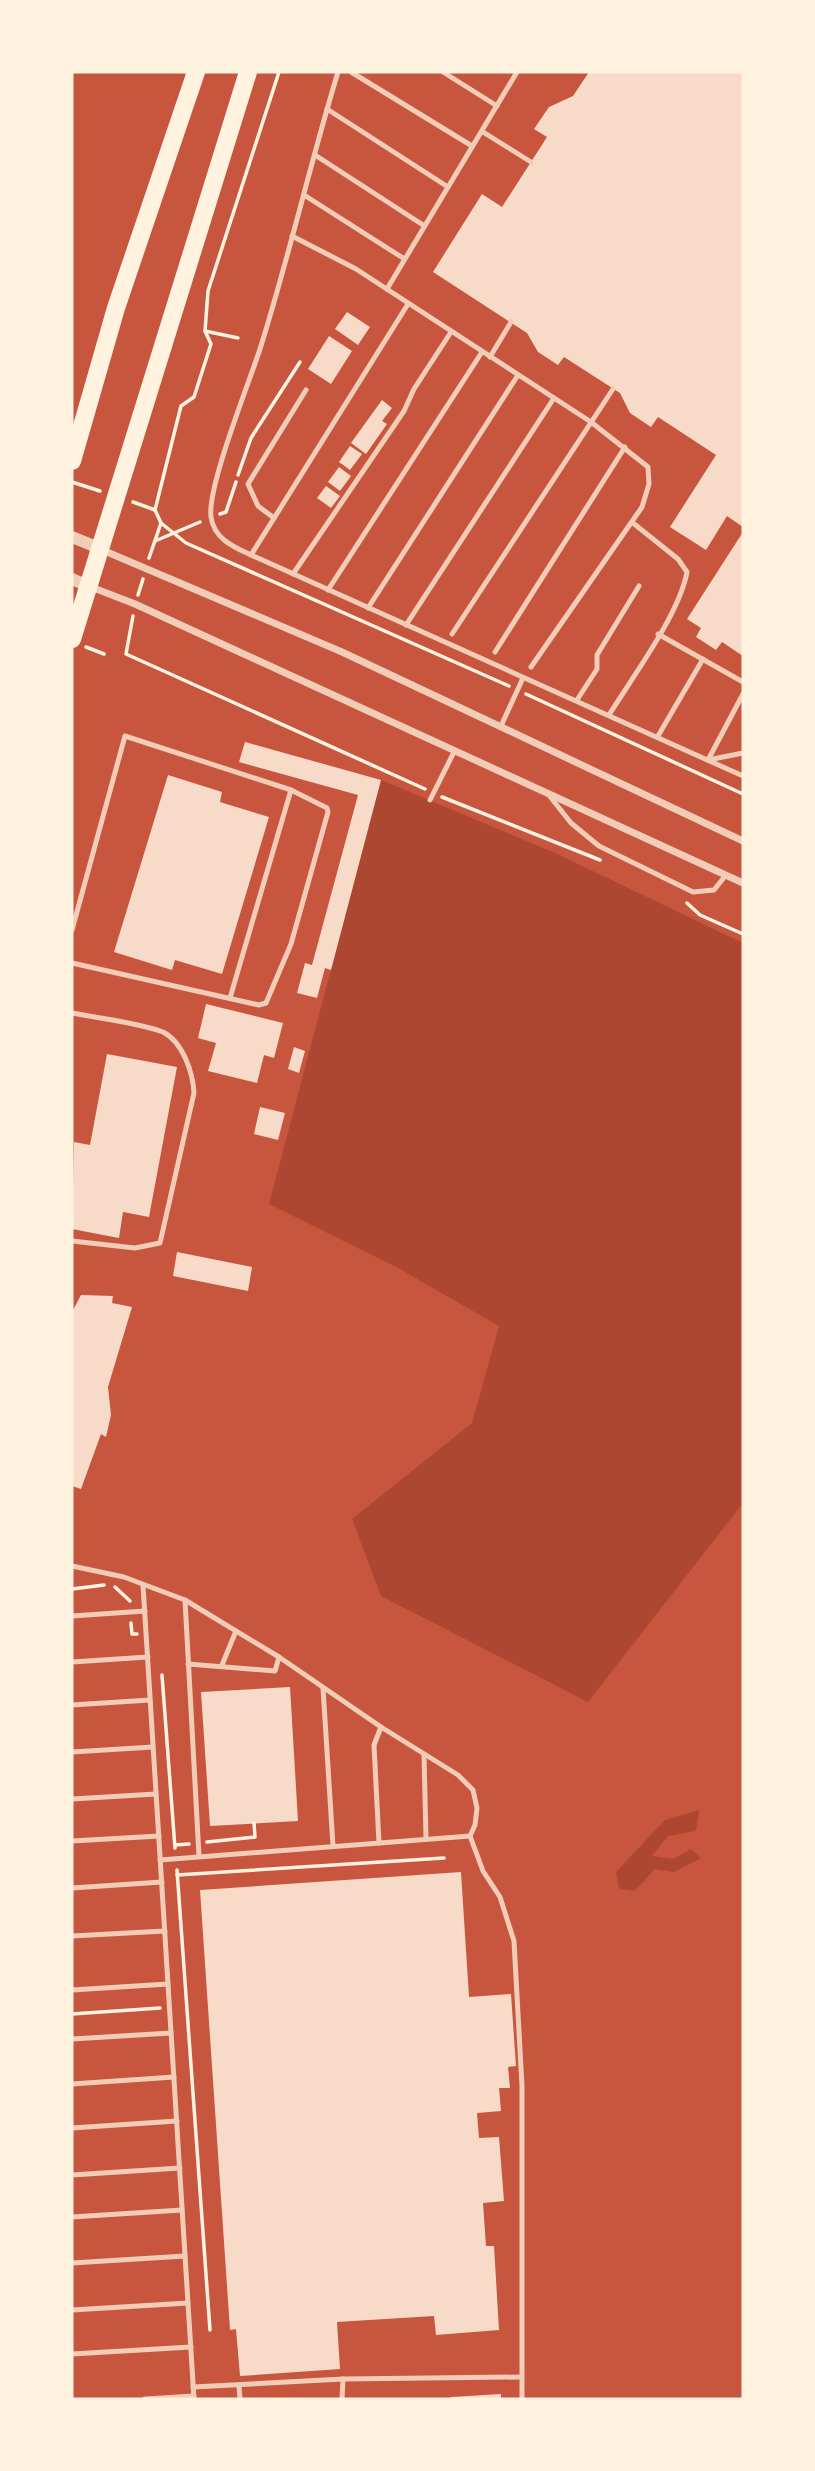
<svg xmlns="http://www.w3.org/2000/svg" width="815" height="2471" font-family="Lora,serif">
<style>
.green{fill:#ae4732}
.building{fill:#f7dbc8}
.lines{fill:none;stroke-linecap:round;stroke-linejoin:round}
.path{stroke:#fff3e0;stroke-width:3.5}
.service{stroke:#f1ccb7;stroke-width:5}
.minor{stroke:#f1ccb7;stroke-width:7}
.tertiary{stroke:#f1ccb7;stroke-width:12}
.primary{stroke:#fff3e0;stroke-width:18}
</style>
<rect width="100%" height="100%" fill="#c8553d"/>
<g class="green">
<polygon points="381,780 555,853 743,943 743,1503 588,1702 381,1596 352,1519 472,1423 499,1326 398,1268 269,1204"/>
<polygon points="699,1810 696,1831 668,1836 652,1856 673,1859 691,1849 701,1858 674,1872 655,1869 635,1891 619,1889 616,1872 665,1820"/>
</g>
<g class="building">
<polygon points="589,72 743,72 743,527 727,516 706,550 670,527 716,455 658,417 651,427 630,413 620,393 564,357 558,365 538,352 527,333 433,272 482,194 502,207 547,137 534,129 549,107 573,96"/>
<polygon points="347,312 370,327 358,345 335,329"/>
<polygon points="329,336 352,351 331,384 308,369"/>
<polygon points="382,400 392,408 382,421 387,424 366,454 351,443"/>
<polygon points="350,446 362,454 350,470 339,462"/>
<polygon points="339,467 351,476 340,491 328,482"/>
<polygon points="326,486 340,496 331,508 317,498"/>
<polygon points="743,532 743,656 722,642 716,650 696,637 701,628 687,619"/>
<polygon points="245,742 381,780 331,970 325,968 317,998 297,993 305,963 312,965 358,795 239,762"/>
<polygon points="168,775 222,792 220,802 269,817 222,974 175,960 172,970 114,952"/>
<polygon points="206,1004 283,1023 274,1058 264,1055 257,1083 208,1071 216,1043 198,1038"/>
<polygon points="294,1047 305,1051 299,1073 288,1069"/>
<polygon points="107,1054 177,1067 149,1217 123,1212 119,1238 72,1229 74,1142 90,1145"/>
<polygon points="260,1107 285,1113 278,1140 254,1134"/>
<polygon points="177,1252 252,1267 248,1291 173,1276"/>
<polygon points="81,1295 113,1296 112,1303 132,1307 108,1387 111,1415 106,1437 101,1434 81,1489 72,1486 72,1312"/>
<polygon points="290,1687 298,1821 210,1826 201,1692"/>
<polygon points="461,1872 469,1997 511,1994 516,2066 508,2067 510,2088 499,2088 501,2111 477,2113 479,2138 499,2137 504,2201 483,2203 486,2246 494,2246 499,2330 436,2335 434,2316 337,2322 340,2369 240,2376 236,2329 230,2330 200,1890"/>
<polygon points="501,2394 501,2399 451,2399 451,2397"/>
</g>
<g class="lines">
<g class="path">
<polyline points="205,331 238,338"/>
<polyline points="238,475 251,438 300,362"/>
<polyline points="72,482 100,491"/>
<polyline points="133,502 155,510"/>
<polyline points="220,514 226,512 236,482"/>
<polyline points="161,523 186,543 509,686"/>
<polyline points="155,541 200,522"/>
<polyline points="149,558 161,523 155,510 181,406 194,397 211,344 205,331 208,291 279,72"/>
<polyline points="138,595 143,579"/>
<polyline points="133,616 126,654 425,789"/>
<polyline points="86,647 104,654"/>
<polyline points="526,694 743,794"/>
<polyline points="442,797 600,860"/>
<polyline points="687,903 700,915 743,934"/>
<polyline points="115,1587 130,1601"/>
<polyline points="72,1589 104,1585"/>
<polyline points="131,1623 132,1634 137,1634"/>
<polyline points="162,1675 175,1848"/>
<polyline points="207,1842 255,1837 254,1823"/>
<polyline points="175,1845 189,1844"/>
<polyline points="177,1870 210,2330"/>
<polyline points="177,1875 444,1858"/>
<polyline points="72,2014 160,2008"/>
</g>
<g class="service">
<path d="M 338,72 C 310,164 289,257 260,349 C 249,383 207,487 211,517 C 214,539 234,547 251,555 L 743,776"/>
<polyline points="351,72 472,146"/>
<polyline points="443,72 497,106"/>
<polyline points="327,109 448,187"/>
<polyline points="483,132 531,162"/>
<polyline points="315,155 423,225"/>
<polyline points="304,195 403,258"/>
<polyline points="292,236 356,269 591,422 648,467 649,484 642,507 531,667"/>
<polyline points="387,289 517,72"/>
<polyline points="490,357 511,322"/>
<polyline points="274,518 258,506 248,484 306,390"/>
<polyline points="251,555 408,304"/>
<polyline points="293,574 404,411 414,389 451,332"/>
<polyline points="328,590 482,352"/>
<polyline points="368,608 518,375"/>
<polyline points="406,625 554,398"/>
<polyline points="452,634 613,389"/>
<polyline points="658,634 743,682"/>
<polyline points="495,652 625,447"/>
<polyline points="577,700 597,669 597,655 639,586"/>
<path d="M 609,715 C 633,676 679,615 687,572 L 678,559 L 633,523"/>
<polyline points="501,726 523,678"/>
<polyline points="658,736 703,659"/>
<polyline points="708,760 743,694"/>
<polyline points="708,760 743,753"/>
<polyline points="548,794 571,823 599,846 693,892 714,890 726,875"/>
<polyline points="430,800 454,752"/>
<polyline points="72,930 125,736 291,790 327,808 328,812 291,944 266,1003 259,1005 72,963"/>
<polyline points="230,998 291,790"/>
<path d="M 72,1013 C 97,1018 141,1023 163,1032 C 183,1042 193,1073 194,1093 L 160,1243 L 135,1248 L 72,1241"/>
<polyline points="72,1566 124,1577 185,1600 279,1657 381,1727 458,1775 473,1790 477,1808 475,1825 470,1836 160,1860"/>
<polyline points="143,1585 194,2399"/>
<polyline points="185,1600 199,1856"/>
<polyline points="72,1616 145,1611"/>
<polyline points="72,1662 148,1657"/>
<polyline points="188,1664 275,1671 279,1657"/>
<polyline points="222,1665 236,1631"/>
<polyline points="323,1688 333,1846"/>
<polyline points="72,1705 150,1700"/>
<polyline points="72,1752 153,1747"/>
<polyline points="424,1755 426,1838"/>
<polyline points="72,1799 156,1794"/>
<polyline points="470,1836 483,1871 500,1897 514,1941 522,2086 522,2399"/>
<polyline points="72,1841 159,1836"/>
<polyline points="379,1843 374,1745 381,1727"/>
<polyline points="72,1888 162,1882"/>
<polyline points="72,1936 165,1931"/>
<polyline points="72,1990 168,1984"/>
<polyline points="72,2039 171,2033"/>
<polyline points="72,2084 174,2077"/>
<polyline points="72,2128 177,2121"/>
<polyline points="72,2175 180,2168"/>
<polyline points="72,2217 182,2210"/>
<polyline points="72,2263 185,2256"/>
<polyline points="72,2310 188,2303"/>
<polyline points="72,2354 191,2347"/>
<polyline points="239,2386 240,2399"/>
<polyline points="193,2387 343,2379 520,2377"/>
<polyline points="145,2399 194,2396"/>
<polyline points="342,2399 343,2379"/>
</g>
<g class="minor">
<polyline points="100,549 342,652 743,841"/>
<polyline points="91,587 135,604 743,883"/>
</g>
<g class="tertiary">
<polyline points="72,537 99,548"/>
<polyline points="72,579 88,586"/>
</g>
<g class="primary">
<polyline points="72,461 116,308 196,72"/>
<polyline points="72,639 248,72"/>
</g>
</g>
<rect width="815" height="2471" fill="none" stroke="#fff3e0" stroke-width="147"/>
</svg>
